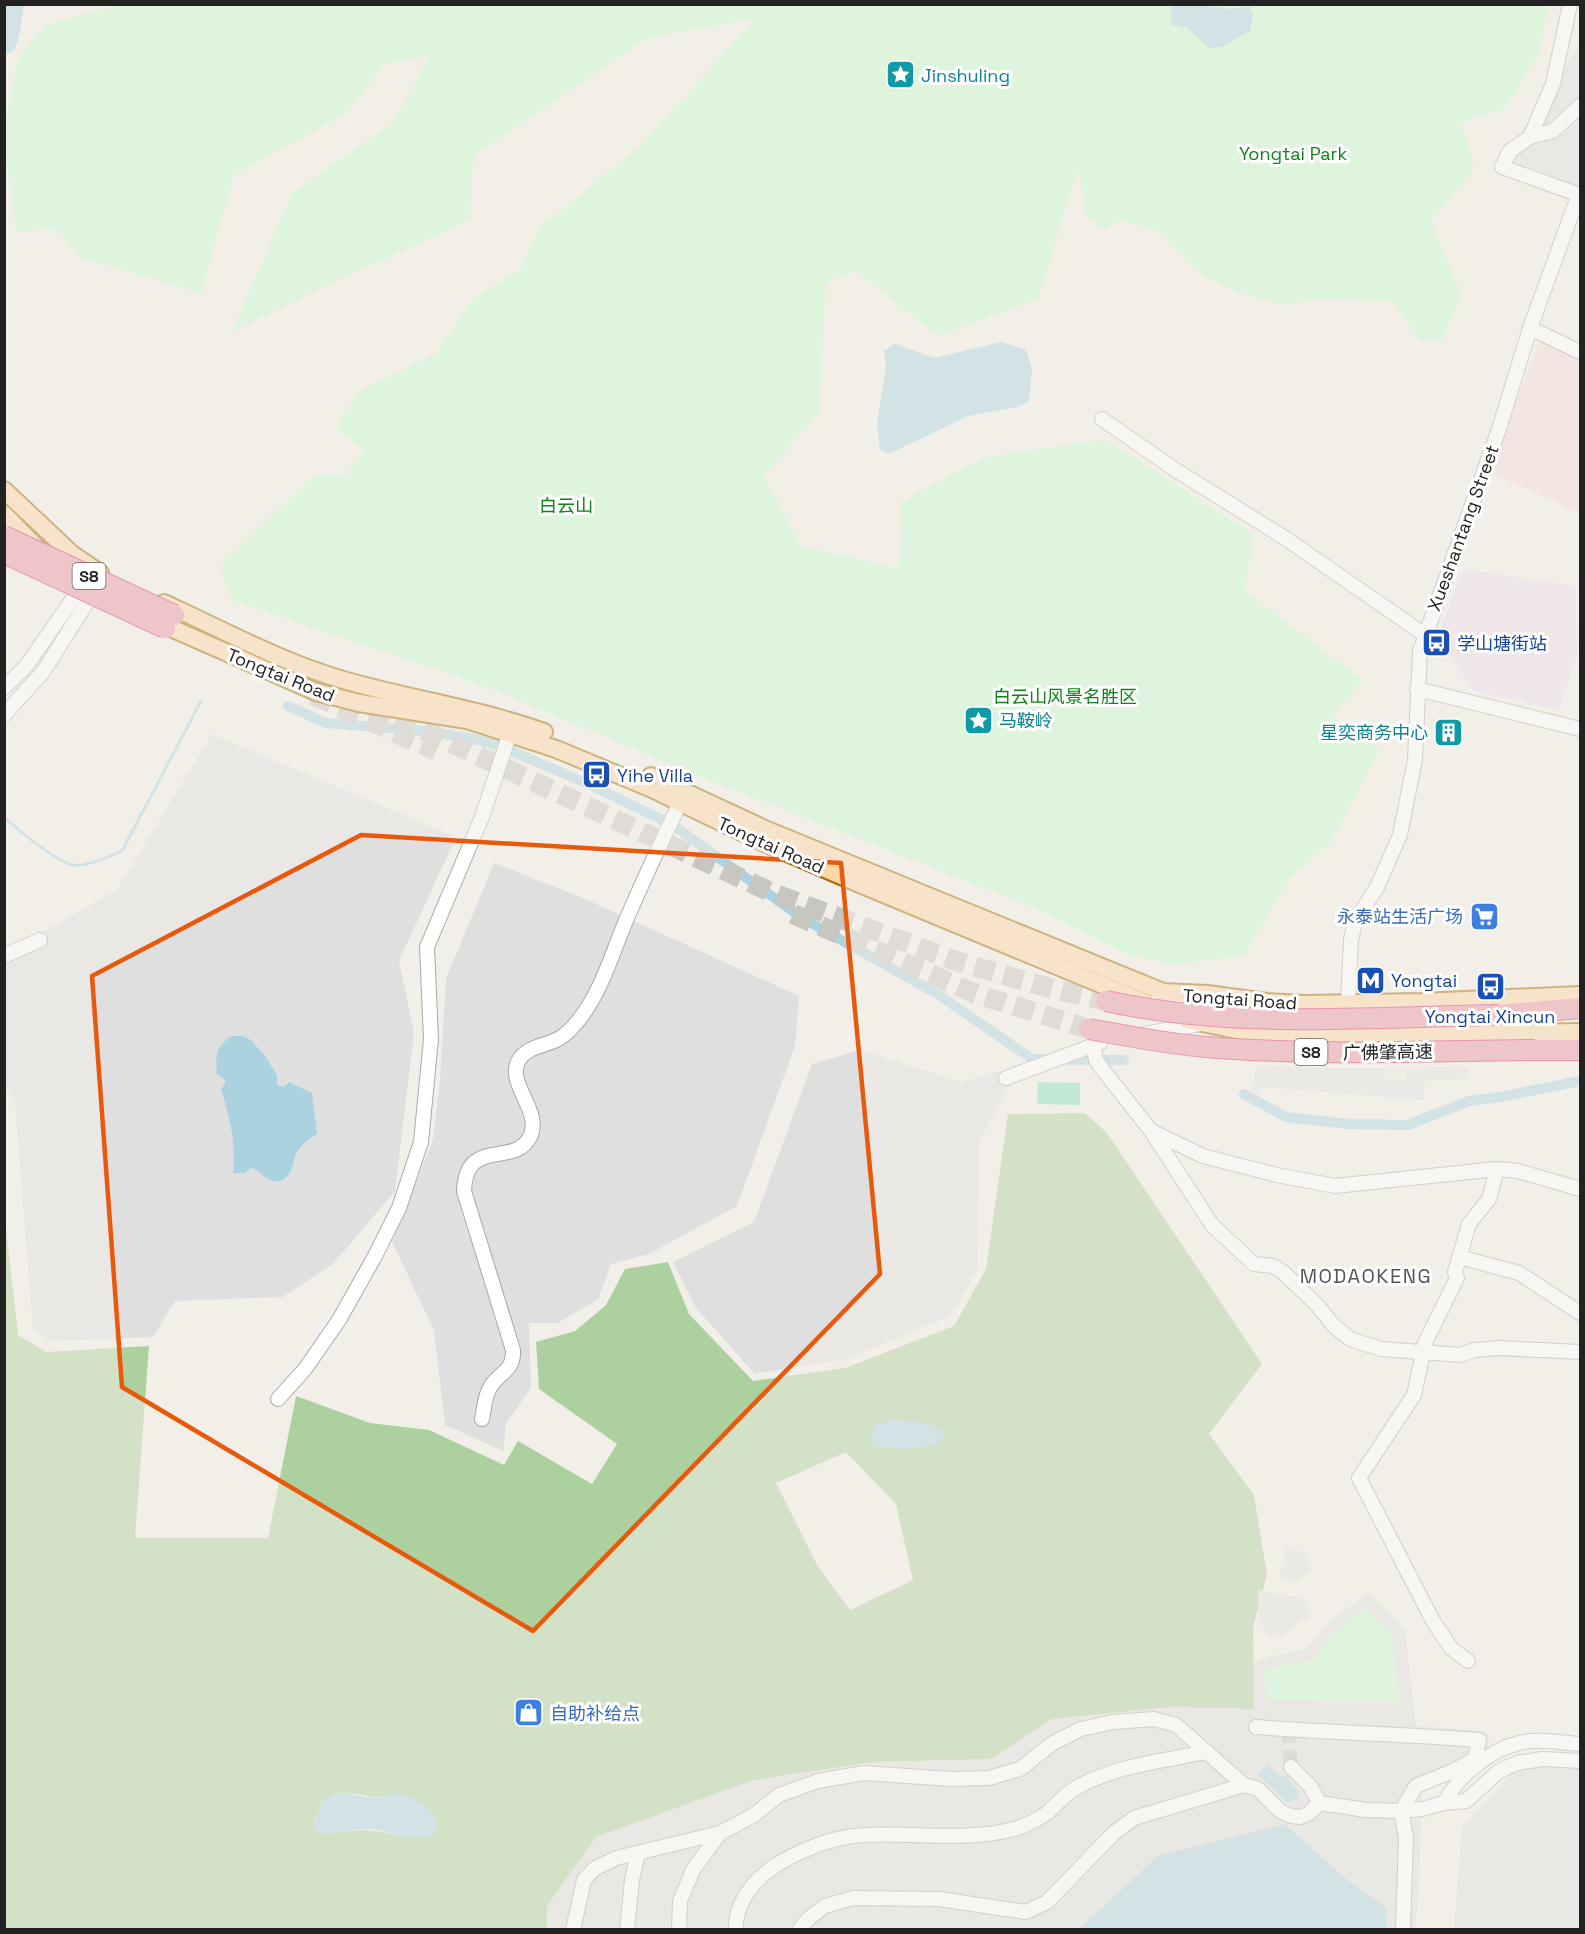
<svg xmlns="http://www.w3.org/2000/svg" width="1585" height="1934" font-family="'Space Grotesk','Noto Sans SC',sans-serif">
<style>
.residential{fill:#e0dfdf}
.commercial{fill:#f2dad9}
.industrial{fill:#ebdbe8}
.forest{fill:#add19e;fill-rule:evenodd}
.park{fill:#c8facc}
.pitch{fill:#88e0be}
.parking{fill:#e2e2e2;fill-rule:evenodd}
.water{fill:#aad3df}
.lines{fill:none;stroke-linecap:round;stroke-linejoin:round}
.stream{stroke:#aad3df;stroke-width:3}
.canal{stroke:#aad3df;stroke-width:10}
.minor-tunnel{stroke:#c8c6c1;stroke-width:14;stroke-dasharray:14 7;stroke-linecap:butt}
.highway-tunnel{stroke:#c8c6c1;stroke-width:20;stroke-dasharray:20 10;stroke-linecap:butt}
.minor-casing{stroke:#a9a9a9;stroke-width:16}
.major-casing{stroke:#a06b00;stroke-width:20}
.highway-casing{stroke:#dc2a67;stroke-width:22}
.minor{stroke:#fff;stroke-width:14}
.major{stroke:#fcd6a4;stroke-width:16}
.highway{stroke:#e892a2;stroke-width:20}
.highway-bridge-casing{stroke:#dc2a67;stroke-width:22;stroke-linecap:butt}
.highway-bridge{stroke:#e892a2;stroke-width:20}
.marked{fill:none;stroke:#e8590c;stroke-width:4.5;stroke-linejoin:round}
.labels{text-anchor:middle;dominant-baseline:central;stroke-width:6;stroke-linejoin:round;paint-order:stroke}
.shield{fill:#fff;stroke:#646464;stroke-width:1.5}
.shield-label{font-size:16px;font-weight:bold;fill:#222}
.culture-label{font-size:18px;fill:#0d838f;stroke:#fff;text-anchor:start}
.park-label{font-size:18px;fill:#0c8416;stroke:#fff}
.street-label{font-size:18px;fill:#222;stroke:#fff}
.transit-label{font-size:18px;fill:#164399;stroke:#fff;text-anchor:start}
.shop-label{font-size:18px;fill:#366cbe;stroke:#fff;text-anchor:end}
.neighbourhood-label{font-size:20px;letter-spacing:1.5px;fill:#555;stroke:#fff}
</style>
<rect width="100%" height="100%" fill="#f2efe9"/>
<g class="residential">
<polygon points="1580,42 1580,187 1510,161"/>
<polygon points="212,734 456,837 399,961 414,1033 395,1191 333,1264 283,1297 175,1301 153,1337 51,1341 33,1330 15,1103 5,1085 4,954 117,890"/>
<polygon points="494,863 583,898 799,996 795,1046 737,1206 649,1254 611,1264 598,1299 558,1323 529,1323 531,1387 506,1424 503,1451 445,1425 434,1331 392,1241 433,1140 440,1081 446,979"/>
<polygon points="860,1050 962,1082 1001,1071 1006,1078 1010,1085 979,1142 978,1269 950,1316 848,1359 755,1374 696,1308 673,1262 754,1222 812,1064"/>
<polygon points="1369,1592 1405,1629 1416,1726 1487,1731 1489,1748 1422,1789 1419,1889 1415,1929 547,1930 547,1906 596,1836 754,1780 873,1762 991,1759 1052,1719 1171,1707 1254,1709 1254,1660 1306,1649 1325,1625"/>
<polygon points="1518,1766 1580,1769 1580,1929 1454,1930 1462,1827"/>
</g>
<polygon class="commercial" points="1540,340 1580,361 1580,513 1489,472"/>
<polygon class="industrial" points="1463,569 1576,586 1577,655 1558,710 1473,691 1438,635"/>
<path class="forest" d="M 1085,1113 L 1107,1133 L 1262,1364 L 1209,1434 L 1254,1495 L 1267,1575 L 1253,1627 L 1254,1709 L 1171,1707 L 1052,1719 L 991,1759 L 873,1762 L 754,1780 L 596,1837 L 547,1906 L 547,1929 L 5,1929 L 4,1212 L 18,1335 L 46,1352 L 149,1346 L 135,1538 L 268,1538 L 296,1396 L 370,1423 L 429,1430 L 504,1465 L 518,1441 L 592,1484 L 617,1444 L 539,1389 L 536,1342 L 575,1331 L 606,1305 L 625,1269 L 668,1262 L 689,1314 L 753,1381 L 845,1368 L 954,1326 L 986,1269 L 1008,1114 ZM 846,1452 L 896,1504 L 913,1580 L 850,1610 L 817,1565 L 776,1483 ZM 335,1793 L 358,1794 L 375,1798 L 396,1794 L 411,1797 L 429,1810 L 407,1838 C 372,1828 360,1829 324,1834 L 313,1824 L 324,1799 Z"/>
<g class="park">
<polygon points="116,5 1548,5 1539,54 1504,109 1461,123 1475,168 1431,221 1462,296 1440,343 1418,338 1393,301 1317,300 1283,305 1235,292 1204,277 1155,229 1120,220 1104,229 1086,217 1078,168 1038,299 939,336 856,271 826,283 819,413 764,475 801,546 900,569 901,502 983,458 1105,439 1253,534 1245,591 1363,680 1332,717 1380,750 1330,843 1289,879 1244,956 1176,964 1131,956 1037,909 693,774 492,689 232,600 220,566 313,476 345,476 365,451 336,428 357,392 436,354 474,298 520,270 540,228 641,145 755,19 649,37 474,155 470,220 323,287 232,332 292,193 393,123 430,55 383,65 346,114 234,175 201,293 79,257 57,229 16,232 5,147 4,129 19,55 46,25"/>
<polygon points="1366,1608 1392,1633 1399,1702 1267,1699 1265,1669 1313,1660 1333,1634"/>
</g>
<polygon class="pitch" points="1038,1082 1080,1083 1080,1105 1037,1104"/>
<g class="parking">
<path d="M 1256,1065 L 1317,1068 L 1468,1067 L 1468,1079 L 1425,1080 L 1424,1100 L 1262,1087 L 1260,1095 L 1252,1089 ZM 1385,1071 L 1406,1072 L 1406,1079 L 1385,1079 Z"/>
<polygon points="1285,1546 1303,1552 1314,1571 1291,1582 1278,1577 1284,1564"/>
<polygon points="1258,1590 1303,1598 1311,1615 1286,1633 1269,1636 1259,1622"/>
<polygon points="1318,1700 1399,1702 1398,1734 1317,1732"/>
</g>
<g class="water">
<polygon points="4,5 24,5 20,32 15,49 6,55"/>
<polygon points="1198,5 1230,9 1250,6 1253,16 1250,31 1224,46 1210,49 1186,27 1171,25 1171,5"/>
<polygon points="1002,342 1026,350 1032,369 1029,401 1018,407 968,416 889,454 880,449 877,424 886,367 884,351 895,344 934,358"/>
<path d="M 232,1036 L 242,1036 L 251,1040 L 265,1056 L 277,1075 L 277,1085 L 284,1087 L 289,1082 L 312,1093 L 317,1134 C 309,1139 300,1145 296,1154 C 292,1164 291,1183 275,1181 C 264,1181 261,1169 250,1168 L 245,1173 L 233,1173 C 236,1142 230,1119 221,1089 L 225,1084 L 225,1080 L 217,1074 C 215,1055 216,1046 232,1036 Z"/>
<path d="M 893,1420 L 927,1423 L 942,1430 L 943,1438 L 939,1445 C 916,1448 894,1451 872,1446 L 871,1436 L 875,1425 Z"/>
<polygon points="1267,1764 1280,1777 1286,1776 1296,1788 1299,1799 1287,1803 1258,1775"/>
<path d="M 335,1793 C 348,1793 360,1796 373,1798 C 381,1799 389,1794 396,1794 C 415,1794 428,1808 438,1822 L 432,1837 L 407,1838 L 379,1830 L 359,1829 L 324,1834 L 315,1832 L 313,1825 L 324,1799 Z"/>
<polygon points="1285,1824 1341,1875 1386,1908 1387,1929 1079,1929 1159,1855"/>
</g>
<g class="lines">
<path class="stream" d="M 4,817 C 16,828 58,863 73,865 C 85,867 111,856 122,851 L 201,701"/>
<g class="canal">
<polyline points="288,706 326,723 425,731 475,739 500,746 586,783 673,825 802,918 939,995 1032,1059 1124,1060"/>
<polyline points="1244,1094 1286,1117 1348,1124 1408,1125 1469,1101 1500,1097 1580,1081"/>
</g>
<polyline class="minor-tunnel" points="1288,1729 1291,1767"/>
<g class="highway-tunnel">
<polyline points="288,667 775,894 959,962 1057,990 1106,1001"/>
<polyline points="313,695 436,751"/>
<polyline points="793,914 976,994 1089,1029"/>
</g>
<defs>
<g id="minor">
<polyline points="1570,4 1553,84 1530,137 1510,151 1502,167 1580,195"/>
<polyline points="1530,137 1553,131 1580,106"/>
<polyline points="1530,328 1580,352"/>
<polyline points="1102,419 1174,469 1285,538 1425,635"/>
<polyline points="4,688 27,665 81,587"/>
<polyline points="1417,689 1580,729"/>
<polyline points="4,715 43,672 93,593"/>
<polyline points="4,956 40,940"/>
<polyline points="1348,1003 1351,940 1355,922 1377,887 1400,835 1415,760 1420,651 1499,429 1530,328 1579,194"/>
<polyline points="1153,1006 1163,992 1206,1010"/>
<polyline points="1139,1035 1200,1024"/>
<polyline points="1093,1044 1096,1060 1103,1070 1151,1131 1212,1225 1254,1264 1273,1266 1283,1272 1318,1306 1333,1325 1350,1339 1381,1349 1460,1355 1475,1350 1498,1348 1580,1352"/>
<polyline points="1006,1078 1100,1043"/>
<polyline points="1151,1131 1203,1156 1277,1175 1335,1186 1497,1169 1518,1171 1580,1189"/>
<polyline points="1459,1257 1519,1273 1580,1313"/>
<polyline points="278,1399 305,1369 339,1320 375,1256 399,1208 421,1142 431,1039 427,947 482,817 510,733"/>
<path d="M 482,1419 C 484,1409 485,1394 491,1386 C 501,1371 514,1371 513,1350 L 464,1191 C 466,1136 514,1168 530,1137 C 543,1111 505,1083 519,1060 C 527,1046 546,1046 558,1039 C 566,1035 576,1024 581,1017 C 602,989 612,954 625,923 C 642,882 661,843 680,803"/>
<polyline points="1468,1661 1451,1648 1433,1621 1359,1478 1414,1395 1425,1343 1457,1278 1455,1272 1469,1224 1489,1199 1497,1169"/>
<path d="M 1256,1727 C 1330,1733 1405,1734 1479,1740 L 1475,1759 L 1453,1771 L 1416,1786 L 1401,1811 L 1406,1837 L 1403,1930"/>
<polyline points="1291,1767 1310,1786 1320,1803 1366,1810 1401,1811 1422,1809 1444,1803 1466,1801 1499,1771 1517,1763 1542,1759 1580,1761"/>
<path d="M 1444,1803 C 1458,1776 1489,1750 1519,1743 C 1539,1738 1561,1743 1580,1744"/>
<polyline points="573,1930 584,1880 594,1869 616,1858 720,1833 754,1815 779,1795 818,1781 864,1773 951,1779 989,1778 1020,1769 1053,1743 1081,1729 1113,1722 1154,1719 1176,1725 1244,1785 1258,1789 1280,1811 1291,1816 1300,1817 1308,1814 1320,1803"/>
<polyline points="627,1930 632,1880 638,1853"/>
<polyline points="679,1930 680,1901 693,1870 720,1833"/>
<path d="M 736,1930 C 735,1912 743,1897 754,1884 C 778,1857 828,1837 864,1835 C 914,1832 965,1842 1014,1829 C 1025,1826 1039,1819 1047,1813 C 1056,1805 1064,1795 1074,1789 C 1113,1766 1162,1761 1206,1752"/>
<polyline points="799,1930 809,1918 825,1906 853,1898 939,1899 1026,1912 1047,1902 1114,1833 1134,1818 1244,1785"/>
</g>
<g id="major">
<polyline points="4,490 72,554 100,573"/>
<polyline points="4,514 40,551"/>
<path d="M 164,603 C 221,629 279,661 340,679 C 408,699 477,708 544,732"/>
<polyline points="155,621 316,692 359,703 467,720 556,749 650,788 762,842 862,885 1146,1003"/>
<polyline points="651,776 767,830 1163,992 1207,994 1267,1002 1305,1004 1421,1002 1580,995"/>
<polyline points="1187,1020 1246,1032 1286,1036 1580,1032"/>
</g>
<g id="highway">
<polyline points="1499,1015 1580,1008"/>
<polyline points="1535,1050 1580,1050"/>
</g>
</defs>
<use href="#minor" class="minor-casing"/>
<use href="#major" class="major-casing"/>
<use href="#highway" class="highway-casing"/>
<use href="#minor" class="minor"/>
<use href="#major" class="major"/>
<use href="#highway" class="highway"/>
<defs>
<g id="highway-bridge">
<polyline points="4,536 174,615"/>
<polyline points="4,553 165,628"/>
<path d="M 1106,1001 C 1234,1029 1369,1017 1499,1015"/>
<path d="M 1089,1029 C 1128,1036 1167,1044 1206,1047 C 1316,1056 1426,1051 1535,1050"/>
</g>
</defs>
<use href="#highway-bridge" class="highway-bridge-casing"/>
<use href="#highway-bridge" class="highway-bridge"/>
</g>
<path d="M0 0H1585V1934H0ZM 361,835 L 841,863 L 880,1274 L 533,1631 L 122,1387 L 92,976 Z" fill="#f2efe9" fill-opacity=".55" fill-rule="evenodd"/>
<path class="marked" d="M 361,835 L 841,863 L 880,1274 L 533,1631 L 122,1387 L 92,976 Z"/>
<defs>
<symbol id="sight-square" viewBox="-11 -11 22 22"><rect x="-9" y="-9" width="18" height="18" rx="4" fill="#0f9aa8" stroke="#fff"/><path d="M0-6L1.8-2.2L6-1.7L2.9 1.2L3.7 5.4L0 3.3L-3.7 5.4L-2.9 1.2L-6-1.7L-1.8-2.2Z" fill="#fff"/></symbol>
<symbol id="bus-square" viewBox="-11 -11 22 22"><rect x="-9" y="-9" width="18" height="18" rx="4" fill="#1a4fb4" stroke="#fff"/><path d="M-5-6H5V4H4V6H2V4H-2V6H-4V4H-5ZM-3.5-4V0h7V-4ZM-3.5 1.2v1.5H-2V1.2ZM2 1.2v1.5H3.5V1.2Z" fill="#fff"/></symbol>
<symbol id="building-square" viewBox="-11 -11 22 22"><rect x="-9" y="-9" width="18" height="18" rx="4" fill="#0f9aa8" stroke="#fff"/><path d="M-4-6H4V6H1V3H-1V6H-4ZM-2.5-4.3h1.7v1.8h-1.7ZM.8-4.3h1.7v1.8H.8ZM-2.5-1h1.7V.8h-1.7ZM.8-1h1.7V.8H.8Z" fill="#fff"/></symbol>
<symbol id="supermarket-square" viewBox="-11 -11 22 22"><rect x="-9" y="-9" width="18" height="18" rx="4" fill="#3f7fe0" stroke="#fff"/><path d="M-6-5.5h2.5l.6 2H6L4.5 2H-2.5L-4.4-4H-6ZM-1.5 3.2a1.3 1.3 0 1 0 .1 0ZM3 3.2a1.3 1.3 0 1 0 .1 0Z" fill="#fff"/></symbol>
<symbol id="metro-square" viewBox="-11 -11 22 22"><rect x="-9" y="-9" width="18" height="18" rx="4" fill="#1a4fb4" stroke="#fff"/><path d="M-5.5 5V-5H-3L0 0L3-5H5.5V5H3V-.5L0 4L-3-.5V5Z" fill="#fff"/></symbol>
<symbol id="shop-square" viewBox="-11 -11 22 22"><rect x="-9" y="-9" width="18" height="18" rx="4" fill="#3f7fe0" stroke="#fff"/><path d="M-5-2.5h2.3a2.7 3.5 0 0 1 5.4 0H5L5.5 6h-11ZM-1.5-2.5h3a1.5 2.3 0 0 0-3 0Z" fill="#fff"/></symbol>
</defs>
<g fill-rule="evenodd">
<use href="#sight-square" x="884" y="58" width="33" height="33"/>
<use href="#bus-square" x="1420" y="626" width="33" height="33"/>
<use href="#sight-square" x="962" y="704" width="33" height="33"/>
<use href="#building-square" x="1432" y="716" width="33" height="33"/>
<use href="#bus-square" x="580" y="758" width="33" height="33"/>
<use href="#supermarket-square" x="1468" y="900" width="33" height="33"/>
<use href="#metro-square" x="1354" y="964" width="33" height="33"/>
<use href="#bus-square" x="1474" y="970" width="33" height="33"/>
<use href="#shop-square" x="512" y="1696" width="33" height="33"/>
</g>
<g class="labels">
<g class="shield">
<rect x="72.5" y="563" width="33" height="26" rx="4.5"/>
<rect x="1294.5" y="1039" width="33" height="26" rx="4.5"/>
</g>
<g class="shield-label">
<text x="89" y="576">S8</text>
<text x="1311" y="1052">S8</text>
</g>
<g class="culture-label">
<text x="921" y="75">Jinshuling</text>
<text x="999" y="720">马鞍岭</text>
<text x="1428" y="732" text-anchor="end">星奕商务中心</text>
</g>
<g class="park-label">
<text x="1293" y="153">Yongtai Park</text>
<text x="566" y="505">白云山</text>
<text x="1065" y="696">白云山风景名胜区</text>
</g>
<g class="street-label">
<text transform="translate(1463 528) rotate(-70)">Xueshantang Street</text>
<text transform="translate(281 675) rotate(22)">Tongtai Road</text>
<text transform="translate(771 845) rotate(24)">Tongtai Road</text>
<text transform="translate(1240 999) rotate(4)">Tongtai Road</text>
<text transform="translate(1388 1052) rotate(-1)">广佛肇高速</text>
</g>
<g class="transit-label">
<text x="1457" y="643">学山塘街站</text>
<text x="617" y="775">Yihe Villa</text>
<text x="1391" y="980">Yongtai</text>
<text x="1490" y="1016" text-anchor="middle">Yongtai Xincun</text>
</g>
<g class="shop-label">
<text x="1463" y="916">永泰站生活广场</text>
<text x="550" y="1713" text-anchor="start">自助补给点</text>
</g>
<g class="neighbourhood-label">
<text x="1366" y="1276">MODAOKENG</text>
</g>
</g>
<rect width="1585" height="1934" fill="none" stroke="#222222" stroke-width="12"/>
</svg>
